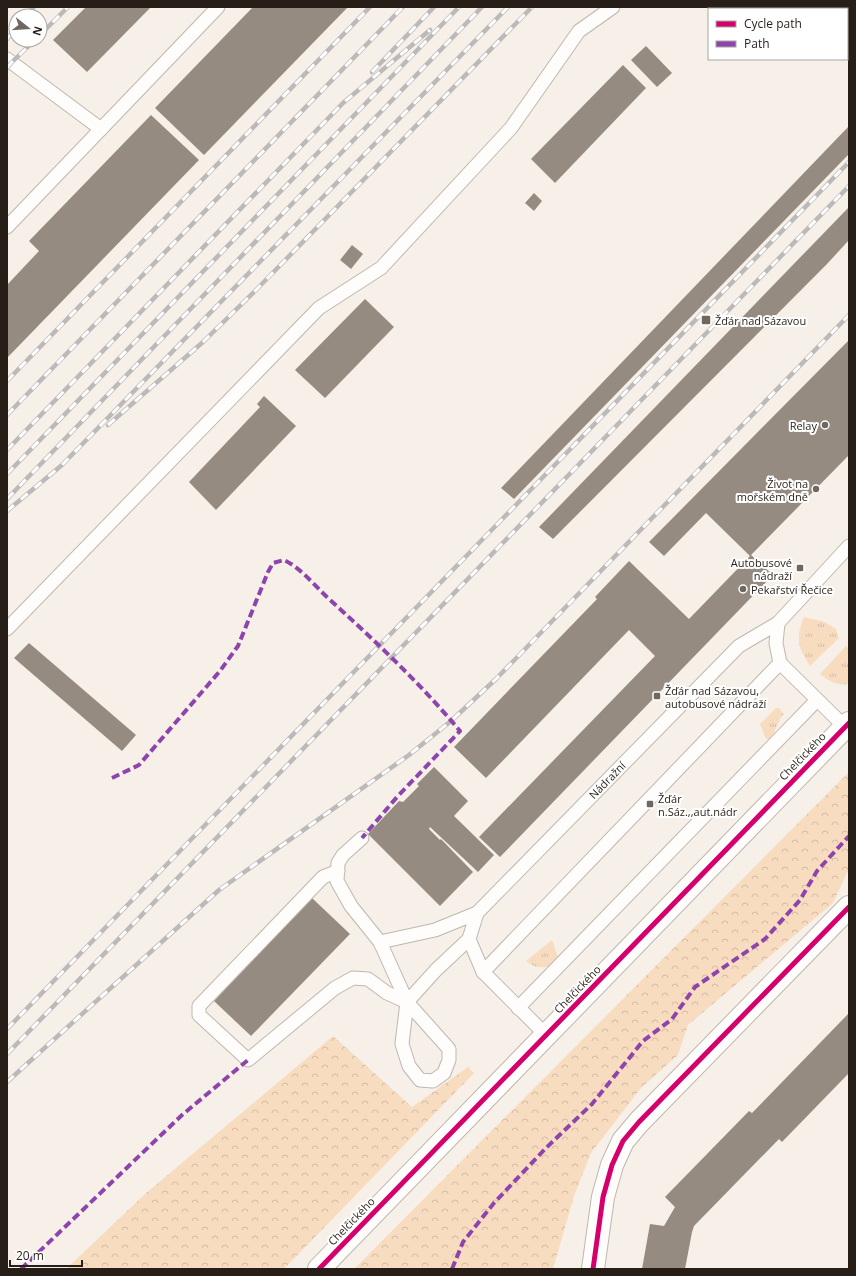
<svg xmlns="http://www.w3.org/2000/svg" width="856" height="1276" font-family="'Open Sans',sans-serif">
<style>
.grass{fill:url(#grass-tufts)}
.forest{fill:url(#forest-crowns)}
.building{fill:#958b80}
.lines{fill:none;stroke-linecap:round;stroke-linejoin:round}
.lane-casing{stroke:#beb7b0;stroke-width:15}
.street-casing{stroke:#beb7b0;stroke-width:24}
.secondary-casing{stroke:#beb7b0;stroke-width:24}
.lane{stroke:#fefdfc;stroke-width:13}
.street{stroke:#fefdfc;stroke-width:22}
.secondary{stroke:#fefdfc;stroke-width:22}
.rail-casing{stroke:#bcbab9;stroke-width:4.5}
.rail{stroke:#fff;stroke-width:3;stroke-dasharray:9;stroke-linecap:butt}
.quiet{stroke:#8e44ad;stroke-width:4;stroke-dasharray:8 4;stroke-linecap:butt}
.cycleway-casing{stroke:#fff;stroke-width:8}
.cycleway{stroke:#d6006c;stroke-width:5}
.poi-dot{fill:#6f6860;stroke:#fff;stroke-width:1.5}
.labels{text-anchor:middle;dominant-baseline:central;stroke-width:4;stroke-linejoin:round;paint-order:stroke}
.poi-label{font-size:11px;fill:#261e17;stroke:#fff;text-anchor:start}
.street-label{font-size:11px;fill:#261e17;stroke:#fff}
</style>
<defs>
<pattern id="grass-tufts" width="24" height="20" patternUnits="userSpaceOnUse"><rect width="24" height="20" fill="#f8dcc0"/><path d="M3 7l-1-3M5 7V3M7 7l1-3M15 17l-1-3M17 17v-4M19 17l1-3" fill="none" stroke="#d4bca4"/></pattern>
<pattern id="forest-crowns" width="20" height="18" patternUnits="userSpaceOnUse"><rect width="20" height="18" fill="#f8dcc0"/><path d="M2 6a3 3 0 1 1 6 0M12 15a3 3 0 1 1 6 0" fill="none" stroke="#d4bca4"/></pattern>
</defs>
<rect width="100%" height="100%" fill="#f7f0e9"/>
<g class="grass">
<path d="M 804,617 L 825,622 L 836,629 L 839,638 L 810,666 C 798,648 795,638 804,617 Z"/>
<path d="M 846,646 L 849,649 L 849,684 C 837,686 829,681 820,674 Z"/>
<polygon points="776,708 779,708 784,714 781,717 771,739 766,739 760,724"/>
<path d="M 552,940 L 558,957 C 552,970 536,970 526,961 Z"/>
</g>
<g class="forest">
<polygon points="849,772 849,869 833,903 688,1025 678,1055 641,1088 591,1153 574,1196 553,1269 354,1269"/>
<polygon points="333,1036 412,1107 468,1067 474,1073 284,1269 66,1269 145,1194"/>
</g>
<g class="building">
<polygon points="86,7 151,7 87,72 53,40"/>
<polygon points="253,7 348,7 204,155 155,108"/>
<polygon points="646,46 672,73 657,87 631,60"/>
<polygon points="623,65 646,88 555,183 531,159"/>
<polygon points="151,115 199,160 7,358 7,285 39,251 29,241"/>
<polygon points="849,126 849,154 514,499 501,488"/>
<polygon points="534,193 542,201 534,211 525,203"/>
<polygon points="849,207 849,240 827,264 553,539 539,527"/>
<polygon points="352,245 363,254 351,269 340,260"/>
<polygon points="365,299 394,327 325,398 295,370"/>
<polygon points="849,340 849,455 751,555 773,575 500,857 479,837 655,656 629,630 486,778 454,747 597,599 595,597 629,561 689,619 750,556 706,513 664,556 649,542"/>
<polygon points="264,396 296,426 216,510 189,482 260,407 257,404"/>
<polygon points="29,643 136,735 122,751 14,658"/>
<polygon points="434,767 468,801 454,816 494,855 478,872 430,827 429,829 440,840 441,839 473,872 440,906 368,834 399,801 403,802 419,786 417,784"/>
<polygon points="312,898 350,934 251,1036 214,1001"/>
<polygon points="849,1013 849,1073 782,1142 779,1139 694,1226 692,1232 685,1269 642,1269 650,1224 664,1226 675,1207 665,1197 749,1111 752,1113"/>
</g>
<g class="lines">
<defs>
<g id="lane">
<polyline points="7,59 101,129"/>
<polyline points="7,227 218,7"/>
<polyline points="778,623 776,643 780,663 845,727"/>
<polyline points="7,629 319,308 381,268 511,128 579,31 613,7"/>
<polyline points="362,838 343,855 338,863 337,881 351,906 380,942 407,1002 449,1049 449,1060 444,1073 433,1081 420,1080 409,1066 402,1044 407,1002 436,970 469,939"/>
<polyline points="338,871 323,877 199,1006 199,1015 248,1060 335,988 353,978 368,979 387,993 407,1002"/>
<polyline points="380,942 435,930 477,913"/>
<polyline points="483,972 780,663"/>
<polyline points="518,1008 817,700"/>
<polyline points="546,1035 483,972 469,939 477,913 739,646 778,623 849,546"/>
</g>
<polyline id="street" points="593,1269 603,1197 612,1165 623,1141 639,1122 849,907"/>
<polyline id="secondary" points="319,1269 849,723"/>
</defs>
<use href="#lane" class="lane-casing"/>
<use href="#street" class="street-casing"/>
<use href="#secondary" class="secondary-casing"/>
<use href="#lane" class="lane"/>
<use href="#street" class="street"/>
<use href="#secondary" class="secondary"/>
<defs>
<g id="rail">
<polyline points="25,16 34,7"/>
<polyline points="40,35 68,7"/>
<polyline points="7,39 16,28"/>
<polyline points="7,68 11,63 35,40"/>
<polyline points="372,72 434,7"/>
<polyline points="7,381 370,7"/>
<polyline points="7,415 403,7"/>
<polyline points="108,425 203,342 257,289 532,7"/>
<polyline points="7,450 343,103 430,30"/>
<polyline points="7,474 459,7"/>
<polyline points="7,499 482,7"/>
<polyline points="7,511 62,465 508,7"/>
<polyline points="7,1029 849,162"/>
<polyline points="7,1054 849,186"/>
<polyline points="7,1082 219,890 409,755 451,721 496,679 849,315"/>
</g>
</defs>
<use href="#rail" class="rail-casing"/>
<use href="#rail" class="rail"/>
<g class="quiet">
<path d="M 112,778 L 139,765 L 220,671 L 238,646 L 268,572 L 273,563 L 284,560 C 301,568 314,585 328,598 C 374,640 420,683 460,731 L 397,797 L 362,838"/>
<polyline points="21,1269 182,1115 248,1060"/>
<polyline points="452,1269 463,1242 494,1203 546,1148 592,1104 643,1041 672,1019 695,987 765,939 800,900 817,871 849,836"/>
</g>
<defs>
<g id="cycleway">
<polyline points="319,1269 849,723"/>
<polyline points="593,1269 603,1197 612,1165 623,1141 639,1122 849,907"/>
</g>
</defs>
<use href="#cycleway" class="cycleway-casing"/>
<use href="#cycleway" class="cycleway"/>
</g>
<g class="poi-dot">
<rect x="701" y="315" width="10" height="10" rx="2"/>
<circle cx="825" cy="425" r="4"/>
<circle cx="816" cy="489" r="4"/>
<rect x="796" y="564" width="8" height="8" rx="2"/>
<circle cx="743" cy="589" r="4"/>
<rect x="653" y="692" width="8" height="8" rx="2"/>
<rect x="646" y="800" width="8" height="8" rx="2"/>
</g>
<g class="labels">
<g class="poi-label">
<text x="715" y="320">Žďár nad Sázavou</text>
<text x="817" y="425" text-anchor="end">Relay</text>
<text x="808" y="483" text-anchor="end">Život na<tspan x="808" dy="13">mořském dně</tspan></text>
<text x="792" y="562" text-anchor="end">Autobusové<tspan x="792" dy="13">nádraží</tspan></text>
<text x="751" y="589">Pekařství Řečice</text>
<text x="665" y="690">Žďár nad Sázavou,<tspan x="665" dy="13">autobusové nádraží</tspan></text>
<text x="658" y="798">Žďár<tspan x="658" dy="13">n.Sáz.,,aut.nádr</tspan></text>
</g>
<g class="street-label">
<text transform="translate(802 756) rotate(-46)">Chelčického</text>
<text transform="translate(607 780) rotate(-46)">Nádražní</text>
<text transform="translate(577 989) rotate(-46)">Chelčického</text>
<text transform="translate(351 1221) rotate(-46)">Chelčického</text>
</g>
</g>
<rect width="856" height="1276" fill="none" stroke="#261e17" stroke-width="16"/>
<rect x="708" y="8" width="140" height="52" fill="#ffffff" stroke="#a8a5a2"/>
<rect x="716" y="21" width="20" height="6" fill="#d6006c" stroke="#a8a5a2"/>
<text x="744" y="28" font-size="12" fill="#261e17">Cycle path</text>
<rect x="716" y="41" width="20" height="6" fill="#8e44ad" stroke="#a8a5a2"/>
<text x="744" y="48" font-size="12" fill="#261e17">Path</text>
<g transform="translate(28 28) rotate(107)"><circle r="19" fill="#ffffff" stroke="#a8a5a2"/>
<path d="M0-3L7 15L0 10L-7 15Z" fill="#6f6860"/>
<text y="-6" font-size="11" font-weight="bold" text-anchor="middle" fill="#261e17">N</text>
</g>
<path d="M10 1260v6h72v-6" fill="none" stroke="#261e17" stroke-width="2"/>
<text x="16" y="1260" font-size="12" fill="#261e17" stroke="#ffffff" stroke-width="3" paint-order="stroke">20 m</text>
</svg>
